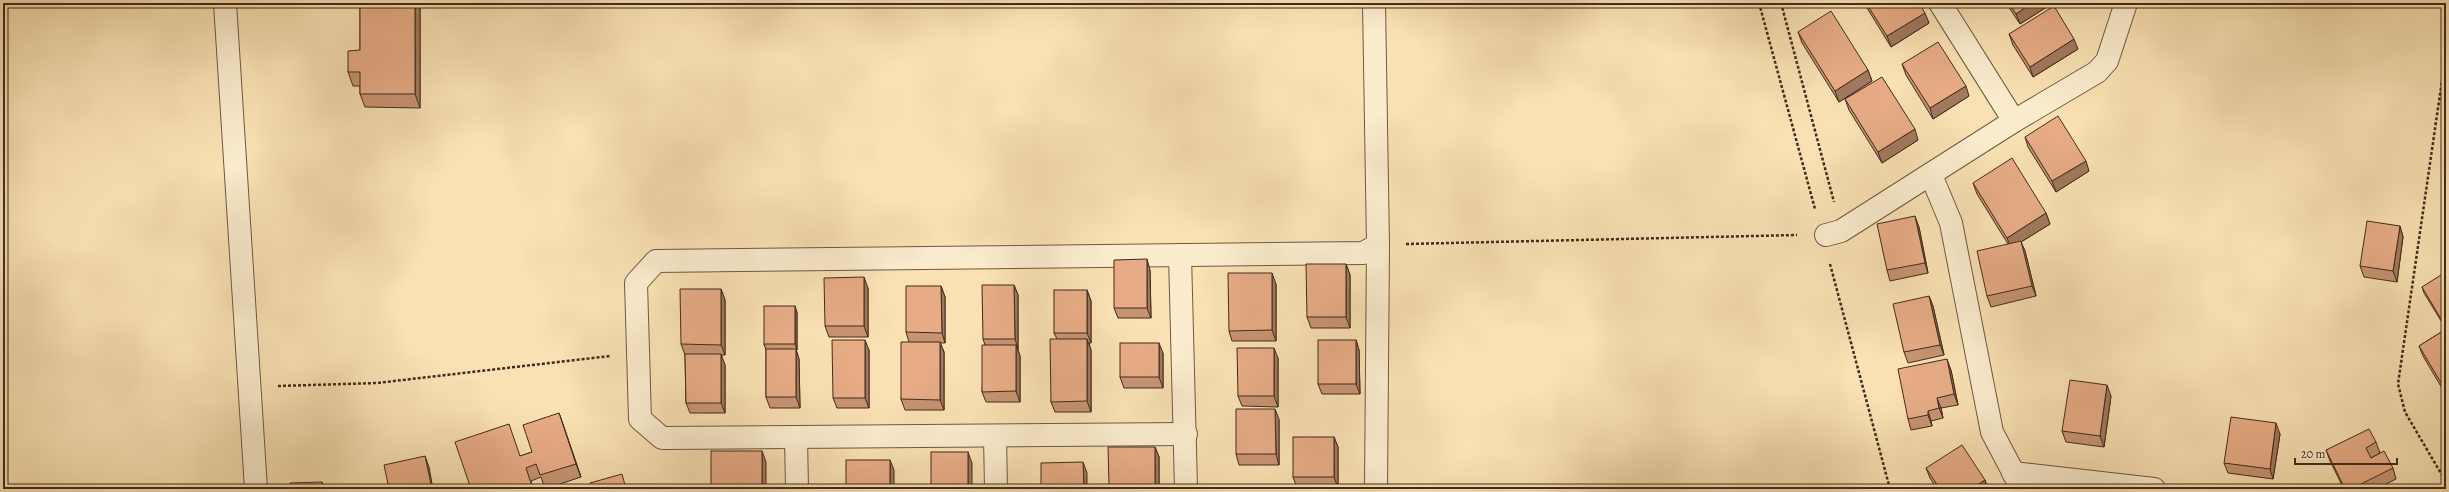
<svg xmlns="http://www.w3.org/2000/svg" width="2449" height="492" font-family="Alegreya,serif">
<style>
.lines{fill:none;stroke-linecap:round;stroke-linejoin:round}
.minor-casing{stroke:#705842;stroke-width:24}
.path{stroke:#422b1d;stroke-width:2.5;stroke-dasharray:3 2;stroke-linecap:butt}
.minor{stroke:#fbecce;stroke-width:22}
.wall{fill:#c79473;stroke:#422b1d}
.shaded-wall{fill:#a2785e;stroke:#422b1d}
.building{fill:#e7ac86;stroke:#422b1d}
</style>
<rect width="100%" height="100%" fill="#f9e1b3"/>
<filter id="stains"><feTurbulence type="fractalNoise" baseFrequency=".005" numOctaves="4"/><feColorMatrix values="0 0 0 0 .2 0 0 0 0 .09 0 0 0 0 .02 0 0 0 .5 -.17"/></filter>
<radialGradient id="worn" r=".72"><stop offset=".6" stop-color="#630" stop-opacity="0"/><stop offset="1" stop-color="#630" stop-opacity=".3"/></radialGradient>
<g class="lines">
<defs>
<g id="minor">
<polyline points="225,3 256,489"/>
<polyline points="1374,3 1378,245"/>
<polyline points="1940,3 2014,121"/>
<polyline points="1931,175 1951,223 1992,432 2022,489"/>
<polyline points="1826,235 1841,231 2014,121 2097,72 2107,61 2126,3"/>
<polyline points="1180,255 1186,489"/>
<polyline points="1186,434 662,438 640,419 636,283 656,261 1363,253 1378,245 1376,489"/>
<polyline points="995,436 996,489"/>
<polyline points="796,437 797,489"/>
<polyline points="2013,473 2154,489"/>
</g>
</defs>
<use href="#minor" class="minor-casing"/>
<g class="path">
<polyline points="1759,3 1815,209"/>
<polyline points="1781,3 1834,202"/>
<polyline points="2446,53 2398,384 2405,412 2446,482"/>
<polyline points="1406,244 1797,235"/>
<polyline points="1830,264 1890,489"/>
<polyline points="278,386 377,383 610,356"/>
</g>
<use href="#minor" class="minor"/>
</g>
<g class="wall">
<polygon points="360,3 420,3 420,108 365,107 360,94 360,86 353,86 348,72 360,50"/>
<polygon points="1864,3 1919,3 1929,23 1891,47"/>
<polygon points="2006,3 2053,3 2020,24"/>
<polygon points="1798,32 1868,70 1872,81 1839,102 1802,43"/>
<polygon points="2009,34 2078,49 2033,77 2013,45"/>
<polygon points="1902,64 1969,96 1933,119 1906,75"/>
<polygon points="1845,99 1918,140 1882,163 1849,110"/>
<polygon points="2025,137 2089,171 2056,192 2028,147"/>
<polygon points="1973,183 2046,213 2050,224 2021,242 2025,251 2036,296 1991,307 1987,296 2008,244 1977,194"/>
<polygon points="2400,226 2403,237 2397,282 2364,277 2360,266"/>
<polygon points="1919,227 1928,273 1890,281 1887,270"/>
<polygon points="1346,264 1350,275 1350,328 1311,328 1307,317"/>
<polygon points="1150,270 1151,318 1118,318 1114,308"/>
<polygon points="1276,284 1276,341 1232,341 1229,331"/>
<polygon points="2446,284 2446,395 2423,356 2419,346 2446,329 2424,293 2422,287"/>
<polygon points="1014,285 1018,295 1018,349 1020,356 1020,402 986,402 982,392 985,345 983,339"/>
<polygon points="941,286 945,297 945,343 940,343 944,352 944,410 905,410 901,399 909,342 906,332"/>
<polygon points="868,288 868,337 829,337 825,326"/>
<polygon points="721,289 725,300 725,355 721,355 725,365 725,413 690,413 686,403 685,355 681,344"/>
<polygon points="1087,290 1091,301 1091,343 1089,343 1091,350 1091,412 1055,412 1051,402 1057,339 1054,333"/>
<polygon points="1929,296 1933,306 1944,355 1908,363 1904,352"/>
<polygon points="797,312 797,350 796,350 799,359 800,408 770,408 766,397 766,350 764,344"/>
<polygon points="1356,340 1359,350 1360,394 1322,394 1318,384"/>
<polygon points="869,350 869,408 837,408 833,398"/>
<polygon points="1163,353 1163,388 1124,388 1120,377"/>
<polygon points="1278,358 1278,407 1242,406 1238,396"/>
<polygon points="1951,370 1958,405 1941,408 1943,418 1931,421 1932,426 1911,430 1908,419"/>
<polygon points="2111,396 2104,447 2066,442 2062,431"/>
<polygon points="559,413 581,477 545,489 541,477 531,481 533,489 471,489 520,456 532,452"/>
<polygon points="1279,419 1279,465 1239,465 1236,454"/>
<polygon points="2280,434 2273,479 2228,473 2224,463"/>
<polygon points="1334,437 1338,447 1338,488 1297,488 1293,477"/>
<polygon points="2376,442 2380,453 2371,458 2393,468 2396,479 2376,489 2344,489 2330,461 2326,450"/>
<polygon points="1155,447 1159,457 1159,489 1109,489 1109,487"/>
<polygon points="1926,468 1985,480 1988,489 1937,489 1930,478"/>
</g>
<g class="shaded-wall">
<polygon points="415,3 420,3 420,108 415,94"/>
<polygon points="2032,3 2053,3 2020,24 2016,14"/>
<polygon points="1925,13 1929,23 1891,47 1887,36"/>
<polygon points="2074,39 2078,49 2033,77 2030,67"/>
<polygon points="1868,70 1872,81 1839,102 1835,91"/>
<polygon points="1966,86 1969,96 1933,119 1930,108"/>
<polygon points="1915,129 1918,140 1882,163 1878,152"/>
<polygon points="2086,161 2089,171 2056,192 2052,181"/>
<polygon points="2046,213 2050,224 2021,242 2025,251 2036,296 2032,286 2011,248 2007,238"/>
<polygon points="1915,216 1919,227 1928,273 1925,263"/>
<polygon points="2400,226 2403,237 2397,282 2393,271"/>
<polygon points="1147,259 1150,270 1151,318 1147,308"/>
<polygon points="1346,264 1350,275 1350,328 1346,317"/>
<polygon points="1272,273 1276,284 1276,341 1272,330"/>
<polygon points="864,277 868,288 868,337 864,326"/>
<polygon points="1014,285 1018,295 1018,349 1015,339"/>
<polygon points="941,286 945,297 945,343 942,333"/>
<polygon points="721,289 725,300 725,355 721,345"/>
<polygon points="1087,290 1091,301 1091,343 1087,333"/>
<polygon points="1929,296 1933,306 1944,355 1940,345"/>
<polygon points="795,306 797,312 797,350 795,344"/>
<polygon points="1087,339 1091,350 1091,412 1087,401"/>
<polygon points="865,340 869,350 869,408 865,398"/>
<polygon points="1356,340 1359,350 1360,394 1356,384"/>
<polygon points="940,342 944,352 944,410 940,400"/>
<polygon points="1159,343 1163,353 1163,388 1159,377"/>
<polygon points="1016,345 1020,356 1020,402 1016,391"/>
<polygon points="1274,348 1278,358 1278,407 1274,396"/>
<polygon points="796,349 799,359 800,408 796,397"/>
<polygon points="721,354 725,365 725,413 721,403"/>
<polygon points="1947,359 1951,370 1958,405 1954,394"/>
<polygon points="2107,385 2111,396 2104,447 2100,436"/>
<polygon points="1937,398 1941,408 1943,418 1939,408"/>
<polygon points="1275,409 1279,419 1279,465 1276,454"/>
<polygon points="1928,411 1931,421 1932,426 1928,415"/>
<polygon points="559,413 564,427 581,477 576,464"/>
<polygon points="2276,423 2280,434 2273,479 2270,469"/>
<polygon points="1334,437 1338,447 1338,488 1334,477"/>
<polygon points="1155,447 1159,457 1159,489 1156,489 1155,487"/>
<polygon points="762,451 766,462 766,489 762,489"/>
<polygon points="968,452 972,463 972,489 968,489"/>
<polygon points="425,456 429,467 433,489 432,489"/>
<polygon points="890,460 894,470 894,489 890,489"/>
<polygon points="1083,462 1087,473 1087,489 1084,489"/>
<polygon points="1985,480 1988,489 1971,489"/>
<polygon points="322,482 324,489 322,489"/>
</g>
<g class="building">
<polygon points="360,3 415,3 415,94 360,94 360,72 348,72 348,51 360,50"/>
<polygon points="1866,3 1919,3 1925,13 1887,36"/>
<polygon points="2009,3 2032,3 2016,14"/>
<polygon points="2054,6 2074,39 2030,67 2009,34"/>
<polygon points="1831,11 1868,70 1835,91 1798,32"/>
<polygon points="1938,42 1966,86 1930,108 1902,64"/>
<polygon points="1882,77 1915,129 1878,152 1845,99"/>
<polygon points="2058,116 2086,161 2052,181 2025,137"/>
<polygon points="2012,158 2046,213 2007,238 1973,183"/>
<polygon points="1915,216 1925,263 1887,270 1877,224"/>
<polygon points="2367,221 2400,226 2393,271 2360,266"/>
<polygon points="2021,241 2032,286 1987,296 1977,251"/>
<polygon points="1147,259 1147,308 1114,308 1114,260"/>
<polygon points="1306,264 1346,264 1346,317 1307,317"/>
<polygon points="1228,273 1272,273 1272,330 1229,331"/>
<polygon points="2441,275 2446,284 2446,323 2444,324 2422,287"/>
<polygon points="864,277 864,326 825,326 824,278"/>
<polygon points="982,285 1014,285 1015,339 983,339"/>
<polygon points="906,286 941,286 942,333 906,332"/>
<polygon points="680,289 721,289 721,345 681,344"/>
<rect x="1054" y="290" width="33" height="43"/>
<polygon points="1929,296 1940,345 1904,352 1893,304"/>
<rect x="764" y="306" width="31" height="38"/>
<polygon points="2446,329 2446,391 2419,346"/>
<polygon points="1050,339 1087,339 1087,401 1051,402"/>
<polygon points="832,340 865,340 865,398 833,398"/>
<rect x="1318" y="340" width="38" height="44"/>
<polygon points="901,342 940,342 940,400 901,399"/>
<rect x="1120" y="343" width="39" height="34"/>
<polygon points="982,345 1016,345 1016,391 982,392"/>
<polygon points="1237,348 1274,348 1274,396 1238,396"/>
<rect x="766" y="349" width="30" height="48"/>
<polygon points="685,354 721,354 721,403 686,403"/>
<polygon points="1947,359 1954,394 1937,398 1939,408 1928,411 1928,415 1908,419 1898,369"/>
<polygon points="2070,380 2107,385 2100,436 2062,431"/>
<polygon points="1236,409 1275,409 1276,454 1236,454"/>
<polygon points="559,413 576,464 540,475 536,464 526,468 533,489 471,489 455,442 509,424 520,456 532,452 523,425"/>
<polygon points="2231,417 2276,423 2270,469 2224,463"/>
<polygon points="2369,429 2376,442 2366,448 2371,458 2384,451 2393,468 2351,489 2345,489 2326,450"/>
<rect x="1293" y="437" width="41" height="40"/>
<polygon points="1962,445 1985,480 1971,489 1940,489 1926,468"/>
<polygon points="1108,447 1155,447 1155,487 1109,487"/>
<rect x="711" y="451" width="51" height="38"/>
<rect x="931" y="452" width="37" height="37"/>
<polygon points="425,456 432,489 389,489 384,465"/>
<rect x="846" y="460" width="44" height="29"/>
<polygon points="1083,462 1084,489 1041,489 1041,463"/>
<polygon points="622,474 626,489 592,489 590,483"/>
<polygon points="322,482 322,489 290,489 290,483"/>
<rect x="1240" y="486" width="36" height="3"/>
</g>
<rect width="2449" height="492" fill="none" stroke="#f9e1b3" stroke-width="16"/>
<rect x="4" y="4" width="2441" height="484" fill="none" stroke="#422b1d" stroke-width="2"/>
<rect x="8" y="8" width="2433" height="476" fill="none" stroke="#422b1d"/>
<path d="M2295 458v6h102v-6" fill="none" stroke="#422b1d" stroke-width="2"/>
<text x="2301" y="458" font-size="12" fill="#422b1d" stroke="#fbecce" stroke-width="3" paint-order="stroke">20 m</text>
<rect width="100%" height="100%" filter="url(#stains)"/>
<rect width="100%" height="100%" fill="url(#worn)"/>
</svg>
